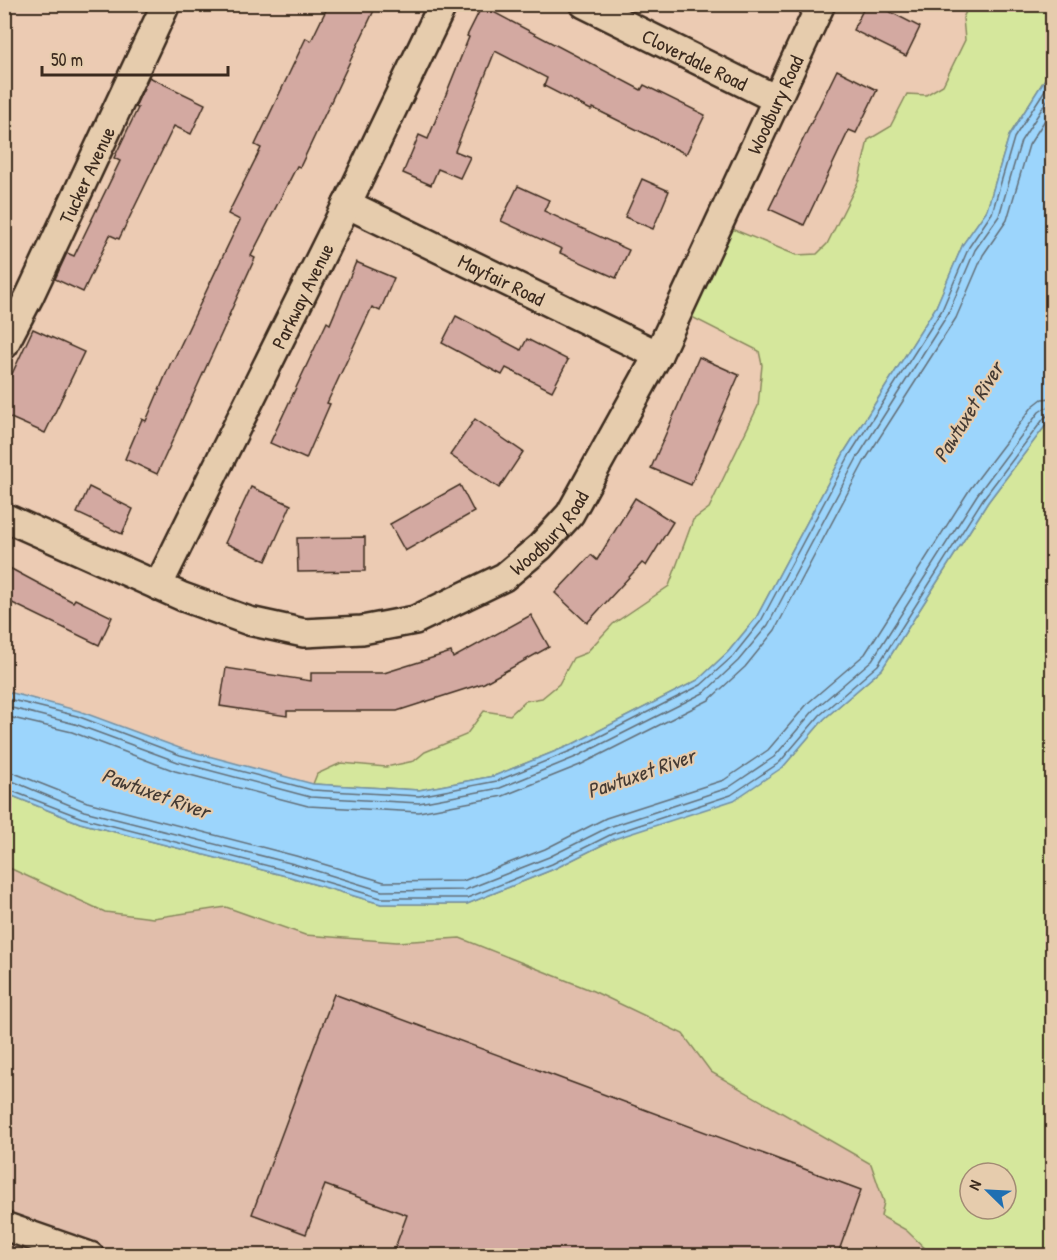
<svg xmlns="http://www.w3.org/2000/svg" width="1057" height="1260" font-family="'Patrick Hand',sans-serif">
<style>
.built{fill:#e1beab}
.green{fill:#d5e79c;stroke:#88885d;stroke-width:1.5;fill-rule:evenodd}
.water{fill:#9cd5fc;stroke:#7591a3;stroke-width:1.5}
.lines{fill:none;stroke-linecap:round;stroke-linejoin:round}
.shore{stroke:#626e77;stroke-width:1.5}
.building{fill:#d3a9a1;stroke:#3b2a1e;stroke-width:1.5}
.minor-casing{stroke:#3b2a1e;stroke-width:32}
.minor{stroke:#e6ccad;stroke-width:27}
.labels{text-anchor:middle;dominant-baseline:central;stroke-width:4.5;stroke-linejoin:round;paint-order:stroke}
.street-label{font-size:20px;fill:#3b2a1e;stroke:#e6ccad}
.water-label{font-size:21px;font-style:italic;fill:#453b34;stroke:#e6ccad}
</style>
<rect width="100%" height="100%" fill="#eccbb3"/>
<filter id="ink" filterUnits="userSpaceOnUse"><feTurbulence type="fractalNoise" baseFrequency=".0167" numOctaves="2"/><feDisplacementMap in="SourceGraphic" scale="12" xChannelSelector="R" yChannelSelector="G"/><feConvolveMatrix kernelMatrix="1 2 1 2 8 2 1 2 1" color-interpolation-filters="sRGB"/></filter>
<g filter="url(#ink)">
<polygon class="built" points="5,866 105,912 153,918 226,907 305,935 397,942 460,938 593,991 684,1034 711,1072 871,1164 884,1203 881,1216 906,1230 932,1255 5,1256"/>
<g class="green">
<polygon points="969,5 1052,5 1052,68 1009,136 987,210 963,244 936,307 845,451 756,618 728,652 698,680 571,745 494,776 419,790 313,784 317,774 341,763 386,767 414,761 425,752 466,735 484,711 510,715 525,701 542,698 559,684 573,658 586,653 613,624 669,586 693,520 709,508 758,406 762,365 759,351 678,310 718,223 796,255 817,254 827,244 859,180 868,140 890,127 907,94 926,95 943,85 965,40 963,18"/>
<path d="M 1052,417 L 1052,1255 L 932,1255 L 906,1230 L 881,1216 L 884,1202 L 871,1164 L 711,1072 L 683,1034 L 593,991 L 460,938 L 397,942 L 305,935 L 226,907 L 153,918 L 105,912 L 5,866 L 5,793 L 80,823 L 290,877 L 381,904 L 467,904 L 554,869 L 614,839 L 783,767 L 824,719 L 882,669 L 988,502 ZM 970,1173 L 1006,1173 L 1006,1209 L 970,1209 Z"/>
</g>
<polygon class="water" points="1052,68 1052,417 988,502 882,669 824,719 783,767 734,800 614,839 554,869 467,904 381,904 290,877 80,823 5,793 5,691 79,711 182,749 313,784 419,790 494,776 571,745 698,680 728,652 756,618 845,451 936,307 963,244 987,210 1009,136"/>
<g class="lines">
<g class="shore">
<polyline points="4,698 77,716 180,755 312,790 419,796 497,781 573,750 701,685 733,656 761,621 850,454 942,310 969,247 992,213 1014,138 1052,79"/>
<polyline points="4,706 75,724 178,762 310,797 419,803 500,788 576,757 705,692 738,661 768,625 857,458 948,314 975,250 999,216 1021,141 1052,93"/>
<polyline points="4,716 72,732 175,771 308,806 419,812 503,796 580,765 709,700 745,667 775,630 864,462 956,318 983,255 1007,220 1029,145 1052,109"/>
<polyline points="4,771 14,773 87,802 296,856 384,882 463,881 545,849 606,818 724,780 768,750 809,702 865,654 970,489 1033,406 1042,399 1052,398"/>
<polyline points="4,780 12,781 84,811 294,864 382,891 465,890 549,857 609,827 728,788 774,757 815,709 872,660 977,495 1039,412 1045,408 1052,407"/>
<polyline points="4,788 82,818 292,872 381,898 467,898 552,864 612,834 731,795 779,763 820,715 878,665 983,499 1045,417 1052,414"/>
</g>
</g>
<g class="building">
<polygon points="329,4 377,4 300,167 297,166 251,256 255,258 229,315 230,315 157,474 125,459 142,419 146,421 172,360 173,361 240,220 228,214 261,148 255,145 306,38 311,41"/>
<polygon points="866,4 875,4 920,27 906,56 853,30"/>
<polygon points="482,6 641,90 644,85 705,115 686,154 593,108 591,110 544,86 547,78 495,51 455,151 470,157 460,178 438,169 431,185 403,173 419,135 428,139 469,37 467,36"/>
<polygon points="837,70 877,90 856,133 849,130 804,225 769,209"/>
<polygon points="149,77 205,104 191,134 174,126 119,239 110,235 83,292 55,279 67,253 74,256 120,161 114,158 138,108 135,107"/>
<polygon points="642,179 669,191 653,229 625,217"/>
<polygon points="518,186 549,200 544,211 629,250 616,278 560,253 562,249 501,221"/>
<polygon points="356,262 394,278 380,311 372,307 327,403 330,404 306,459 270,443 327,322 330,324"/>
<polygon points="456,316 521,350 527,339 568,360 552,391 506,368 502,375 442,343"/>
<polygon points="33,329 84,352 45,433 4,415 4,391"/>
<polygon points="699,357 739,375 691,485 651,468"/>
<polygon points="475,419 523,452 499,488 450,455"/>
<polygon points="460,485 474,512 405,551 390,524"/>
<polygon points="89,487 133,509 122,534 77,513"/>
<polygon points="251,487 291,505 266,561 225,543"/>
<polygon points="635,498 673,522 646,566 642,563 587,623 555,593 591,555 597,560"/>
<polygon points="365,537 365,571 298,572 297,538"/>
<polygon points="4,565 73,602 75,599 112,617 99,645 4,599"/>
<polygon points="531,615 549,647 484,683 397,711 287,711 287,716 220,706 226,668 311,681 311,673 384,673 451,652 453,658"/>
<polygon points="334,994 861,1190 837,1256 392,1256 407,1215 325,1185 306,1234 252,1214"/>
</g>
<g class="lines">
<defs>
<g id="minor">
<path id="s1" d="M 584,4 L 776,99"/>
<path id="s2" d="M 347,204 L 658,355"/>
<path id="s3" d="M 4,345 L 30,295 L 166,4"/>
<path id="s4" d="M 4,517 L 183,597 L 249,621 L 304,633 L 362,630 L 415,620 L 504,577 L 540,547 L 570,514 L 658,355 L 821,4"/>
<path id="s5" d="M 158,586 L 347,204 L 443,4"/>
<polyline points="4,1226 90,1256"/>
</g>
</defs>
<use href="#minor" class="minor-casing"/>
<use href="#minor" class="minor"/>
</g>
</g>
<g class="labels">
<g class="street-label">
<text stroke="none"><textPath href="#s1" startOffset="124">Cloverdale Road</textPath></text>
<text stroke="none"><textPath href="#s4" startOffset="1083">Woodbury Road</textPath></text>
<text stroke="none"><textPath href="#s3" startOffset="189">Tucker Avenue</textPath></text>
<text stroke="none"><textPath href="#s2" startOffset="172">Mayfair Road</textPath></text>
<text stroke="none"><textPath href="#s5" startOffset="324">Parkway Avenue</textPath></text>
<text stroke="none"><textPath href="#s4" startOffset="597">Woodbury Road</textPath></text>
</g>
<g class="water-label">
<text transform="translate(968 412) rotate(-58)">Pawtuxet River</text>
<text transform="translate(641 773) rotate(-19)">Pawtuxet River</text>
<text transform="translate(156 793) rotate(20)">Pawtuxet River</text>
</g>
</g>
<rect width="1057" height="1260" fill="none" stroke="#e6ccad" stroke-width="24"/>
<rect x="12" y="12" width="1033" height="1236" fill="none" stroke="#3b2a1e" stroke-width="2" filter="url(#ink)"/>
<g transform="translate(988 1191) rotate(294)"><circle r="28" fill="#e6ccad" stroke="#a28b74" stroke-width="1.5"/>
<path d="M0-4.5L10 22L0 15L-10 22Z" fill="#1f6fb2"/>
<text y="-9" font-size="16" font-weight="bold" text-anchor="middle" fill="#3b2a1e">N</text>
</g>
<path d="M42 66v9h186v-9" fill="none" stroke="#3b2a1e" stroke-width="3"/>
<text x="51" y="66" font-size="18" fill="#3b2a1e" stroke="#e6ccad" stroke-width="4.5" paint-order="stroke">50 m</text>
</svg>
